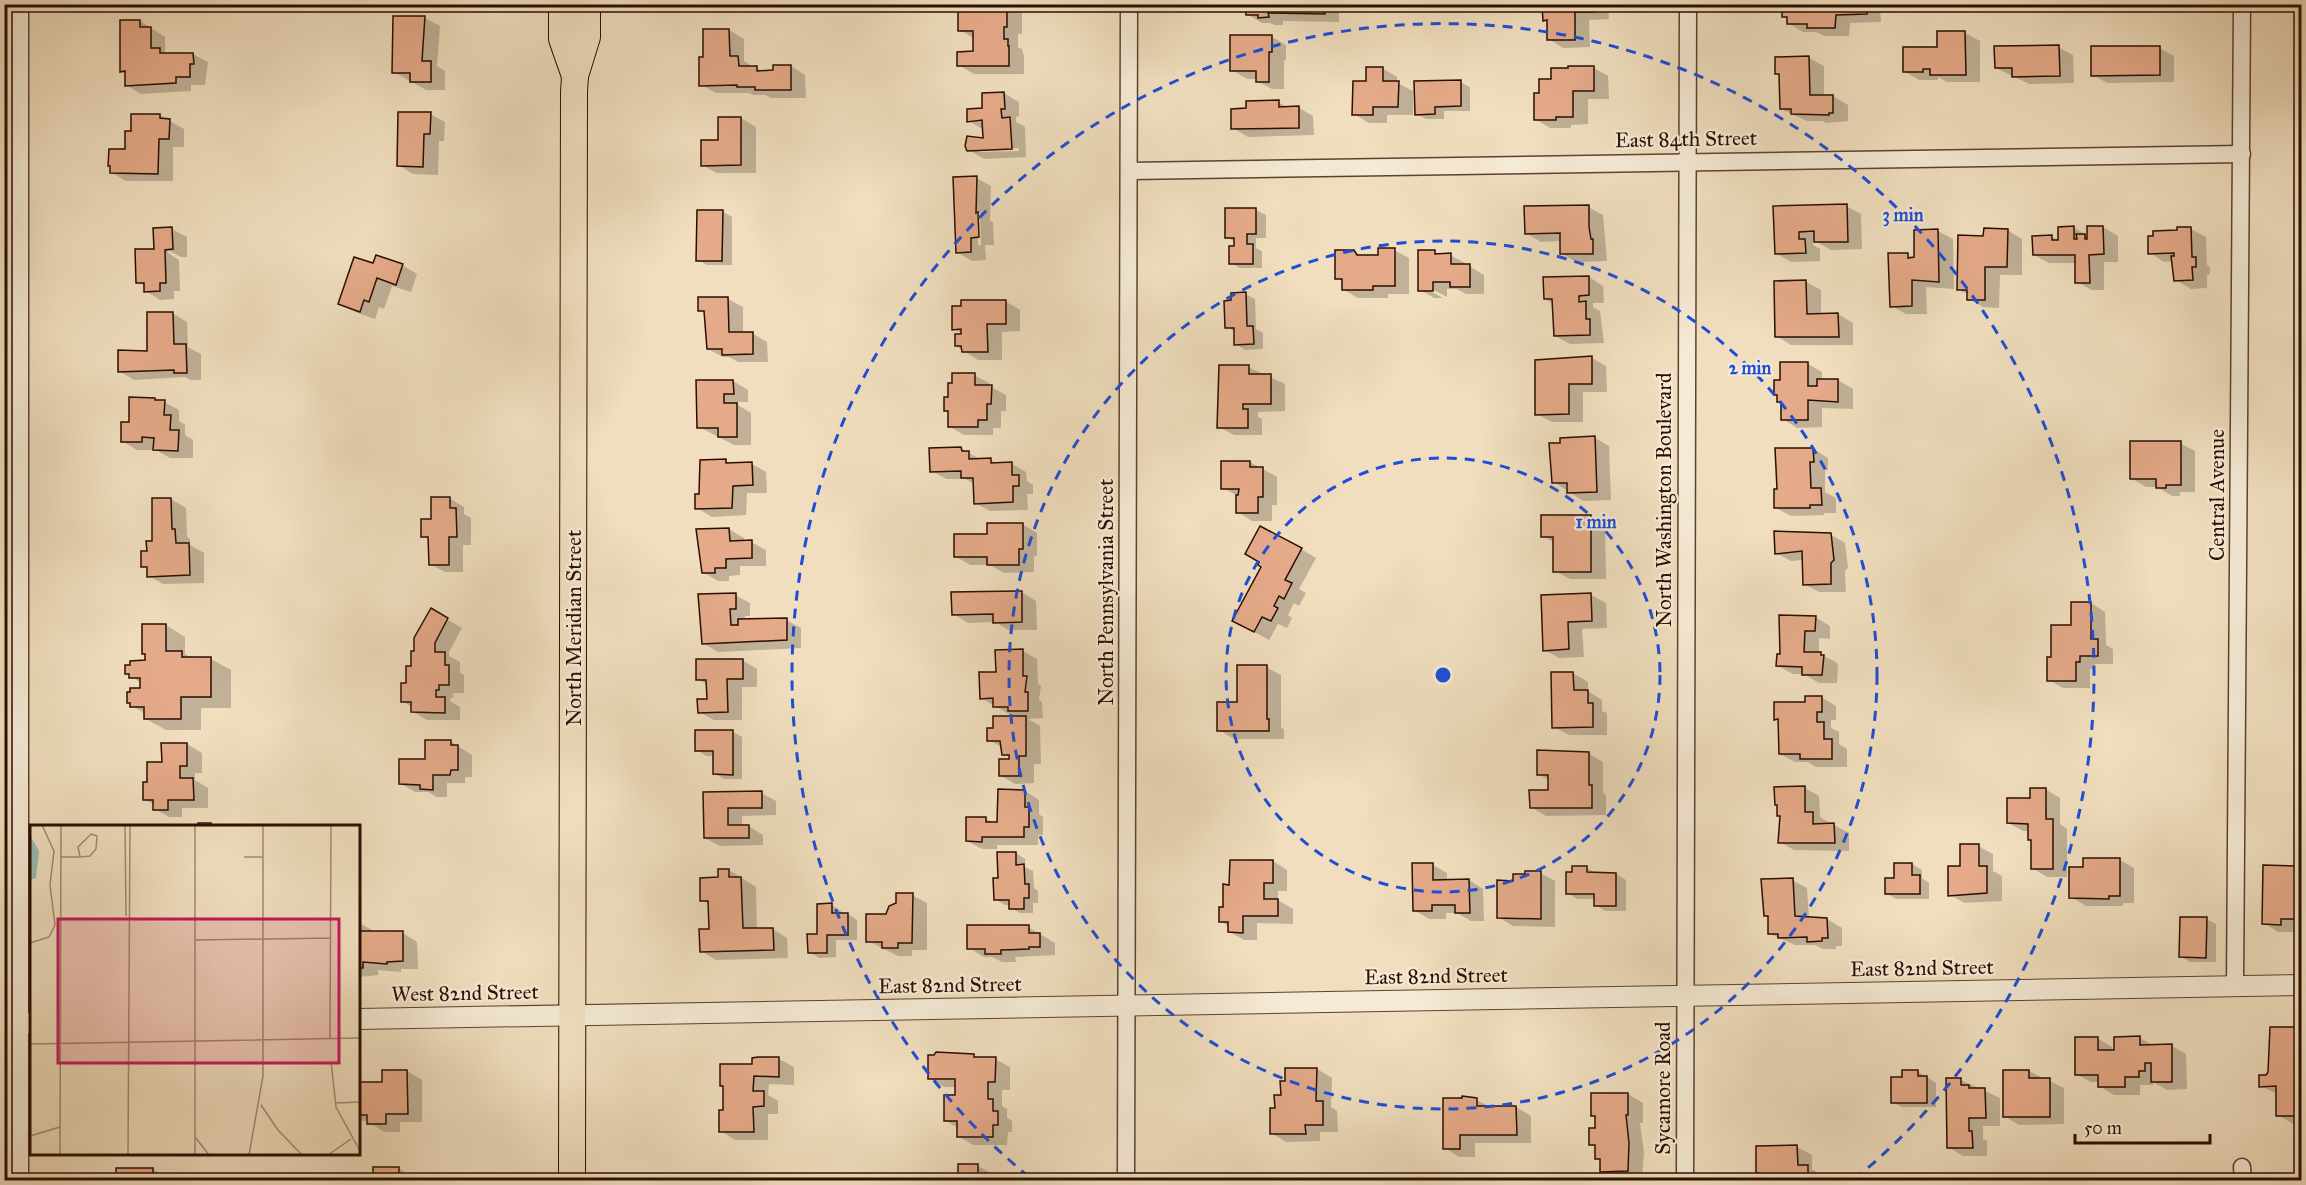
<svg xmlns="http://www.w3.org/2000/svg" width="2306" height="1185" font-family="'IM FELL Great Primer',serif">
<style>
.shadow{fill:#0003;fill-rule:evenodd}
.building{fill:#e5aa89;stroke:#2a0e00;stroke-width:1.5}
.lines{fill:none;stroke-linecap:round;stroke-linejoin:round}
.minor-casing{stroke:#5c4230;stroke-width:19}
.tertiary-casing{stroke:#5c4230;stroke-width:22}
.primary-casing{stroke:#2a0e00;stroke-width:28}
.minor{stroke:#f5ead5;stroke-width:16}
.tertiary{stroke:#f5ead5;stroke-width:20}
.primary{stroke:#f0debe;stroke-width:26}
.ring{fill:none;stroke:#1d4ed8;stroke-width:3;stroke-dasharray:10 8}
.labels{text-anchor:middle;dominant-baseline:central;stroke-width:4.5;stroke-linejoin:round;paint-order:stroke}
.street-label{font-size:21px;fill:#2a0e00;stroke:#f5ead5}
.inset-road{fill:none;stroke:#a18b72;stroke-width:1.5}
.view{fill:#c2185b;fill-opacity:0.15;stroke:#c2185b;stroke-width:3}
.inset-edge{fill:none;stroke:#2a0e00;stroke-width:3}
.centre{fill:#1d4ed8;stroke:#f5ead5;stroke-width:3}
.ring-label{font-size:18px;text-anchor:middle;font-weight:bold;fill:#1d4ed8;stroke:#f5ead5;stroke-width:4.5;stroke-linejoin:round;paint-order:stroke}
</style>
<rect width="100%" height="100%" fill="#f0debe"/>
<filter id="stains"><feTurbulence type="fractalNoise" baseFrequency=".00333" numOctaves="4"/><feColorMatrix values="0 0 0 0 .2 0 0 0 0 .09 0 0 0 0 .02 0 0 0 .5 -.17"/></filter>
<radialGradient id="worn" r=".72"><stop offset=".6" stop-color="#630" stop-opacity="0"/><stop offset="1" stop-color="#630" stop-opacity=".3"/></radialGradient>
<g class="shadow">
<polygon points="960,4 1010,4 1022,11 1022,34 1018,34 1018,47 1022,49 1024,56 1024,74 974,74 959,65 975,52 975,39 960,30"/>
<polygon points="1247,4 1339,4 1339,22 1283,21 1283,25 1275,25 1270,23 1262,23 1247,14"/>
<polygon points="1544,4 1608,4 1609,19 1589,20 1590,47 1563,48 1549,39 1548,22 1544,20"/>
<polygon points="1784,4 1826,4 1826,10 1831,10 1831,5 1874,4 1880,8 1881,22 1850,23 1849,36 1824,36 1816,32 1803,32 1788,23 1788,19 1784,16"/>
<polygon points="2145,4 2178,4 2178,5 2147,6"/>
<polygon points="425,18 440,26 437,66 445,71 445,90 426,90 394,72"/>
<polygon points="140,21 165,37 165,53 193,54 208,62 205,85 191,85 191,91 141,94 126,85 126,74 121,71"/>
<polygon points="729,30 744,39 744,61 753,67 765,72 791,66 805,75 806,98 771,98 765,95 753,95 749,93 716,93 701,85 705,59"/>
<polygon points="1965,33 1980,41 1980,82 1947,82 1938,77 1938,80 1919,80 1904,71"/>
<polygon points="1272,37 1286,45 1286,60 1284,60 1284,89 1272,89 1257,81 1257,79 1247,79 1232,70"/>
<polygon points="2058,47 2073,55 2074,83 2029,84 1996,68"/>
<polygon points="2159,48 2174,56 2174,82 2107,83 2093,75"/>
<polygon points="1809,58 1824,66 1824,97 1833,96 1848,105 1848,121 1826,123 1823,121 1807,121 1781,109 1780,75 1776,73"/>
<polygon points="1382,68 1397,77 1397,83 1413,91 1413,115 1387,115 1387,123 1369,123 1354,114 1367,83"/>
<polygon points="1594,68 1608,76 1609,99 1588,99 1588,124 1571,125 1571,128 1550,128 1535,119 1553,81"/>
<polygon points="1460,82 1470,87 1470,111 1444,111 1444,119 1426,119 1417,114"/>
<path d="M 1004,93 L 1019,102 L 1019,116 L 1016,117 L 1016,122 L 1025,127 L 1026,157 L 984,159 L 969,150 L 985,139 L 984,130 L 969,121 ZM 1019,148 L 1019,151 L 979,152 L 979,149 Z"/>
<polygon points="1278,102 1289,108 1299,108 1313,116 1314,135 1248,137 1233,128 1248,110"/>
<polygon points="430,114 445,122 444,141 439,141 438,175 413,174 398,165"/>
<polygon points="159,115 184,129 184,147 173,147 173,181 126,181 111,172 126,151"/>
<polygon points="741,118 756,127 756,173 717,173 702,165 719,141"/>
<path d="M 976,178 L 991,186 L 990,221 L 993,222 L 994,245 L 985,245 L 986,260 L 972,261 L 957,252 ZM 977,213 L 980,213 L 981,245 L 978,245 Z"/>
<polygon points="1846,206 1861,214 1862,249 1831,250 1813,240 1813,245 1820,249 1820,261 1791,262 1776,253 1775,208"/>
<polygon points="1588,207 1603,215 1607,261 1576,262 1561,253 1561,241 1541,242 1526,233"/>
<polygon points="1227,210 1256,210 1266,215 1266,238 1256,238 1256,248 1262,251 1262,268 1240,268 1231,263 1235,242 1227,237"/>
<polygon points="722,211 732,217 732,265 707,265 698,260"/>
<polygon points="2103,227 2118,236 2118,262 2104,262 2104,290 2092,290 2077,282 2076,263 2049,263 2034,255 2052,237 2060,241 2074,228 2089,236"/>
<polygon points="172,229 187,237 187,257 181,257 168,250 168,253 179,260 180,291 174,291 174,299 160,300 146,291 146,286 138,282 155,250"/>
<polygon points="2178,229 2191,229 2206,237 2207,265 2210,267 2210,274 2207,275 2207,288 2191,289 2176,280 2173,261 2164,262 2150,253 2179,232"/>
<polygon points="2007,230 2022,239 2022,275 2000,275 1999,308 1983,307 1969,299 1969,295 1959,290 1985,237"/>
<polygon points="1915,231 1938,231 1953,239 1954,289 1926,287 1927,314 1906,314 1891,306 1907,255 1916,259"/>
<polygon points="1394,250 1409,258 1409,294 1388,294 1388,298 1358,298 1344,290 1344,282 1337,278 1353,252 1362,256 1380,256"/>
<polygon points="1434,252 1440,255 1450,255 1465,263 1465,266 1469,266 1484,275 1484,294 1466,294 1457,289 1447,289 1447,297 1432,289 1432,292 1443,298 1434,298 1420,290"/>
<polygon points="374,265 402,265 417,274 411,292 392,286 384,309 379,307 375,319 355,312 340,304"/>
<polygon points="1589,277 1603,286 1604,303 1593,303 1593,307 1600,311 1604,343 1570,344 1555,336 1554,304 1545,299"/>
<polygon points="1806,282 1821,290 1821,315 1838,314 1853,323 1853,345 1791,345 1777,336"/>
<polygon points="1245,294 1255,299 1256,329 1263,333 1263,349 1245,350 1236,344 1235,332 1227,327 1232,302"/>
<polygon points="728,299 743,307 743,333 752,333 767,342 768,362 738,362 729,357 723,357 708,349 705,313 700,310"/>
<polygon points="1005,301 1020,310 1020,331 1002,332 1002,360 978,360 956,346 966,336 954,329"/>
<polygon points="172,313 187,322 188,347 201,354 201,380 190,380 185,377 134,380 119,371 148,352"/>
<polygon points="1592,358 1606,366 1607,392 1583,392 1583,422 1552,422 1537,414"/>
<polygon points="1808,364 1822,372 1822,380 1838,380 1853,389 1853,409 1822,408 1822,427 1797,428 1783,419 1783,403 1779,401 1779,396 1775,394 1782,382"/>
<polygon points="1248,367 1285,384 1285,411 1258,412 1258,417 1262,419 1262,435 1234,435 1219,427"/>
<polygon points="974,375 989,383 989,386 1006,395 1006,411 1001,411 1001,428 993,428 993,435 964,435 950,427 950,413 945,410"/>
<polygon points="733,381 748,390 748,402 738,402 738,405 751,413 751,445 734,445 699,427 698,382"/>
<polygon points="154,399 164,402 179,410 179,421 185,425 185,435 193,440 193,458 170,458 156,450 137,450 122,441 130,423"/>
<polygon points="1595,438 1609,446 1611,500 1583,501 1554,482 1561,444"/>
<polygon points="2180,443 2195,451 2195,492 2180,492 2180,496 2172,496 2157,487 2146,487 2131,478"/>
<polygon points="961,449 982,460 990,460 999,464 1012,464 1026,472 1027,481 1033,485 1033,494 1027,494 1028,510 990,511 975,503 975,484 965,479 946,479 932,471"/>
<polygon points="1813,449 1828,458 1828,470 1825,470 1825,492 1836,498 1836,513 1824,513 1824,515 1791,516 1776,508 1778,490"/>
<polygon points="725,461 731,464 752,464 766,472 767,493 747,493 746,515 712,517 697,508 701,495"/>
<polygon points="1223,462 1250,462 1277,477 1277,505 1272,505 1272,521 1252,521 1238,512 1238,496 1223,488"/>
<polygon points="449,498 464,507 464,514 471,518 471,545 463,545 463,572 445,572 430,564 430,540 423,536"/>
<polygon points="171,499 186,508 187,537 190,539 190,545 204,553 204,583 163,584 149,576 149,569 142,566"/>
<polygon points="1591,517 1605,525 1606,579 1570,579 1555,571 1555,543 1543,536"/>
<polygon points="1022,524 1037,533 1037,556 1034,556 1034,572 1004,573 990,565 970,565 955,556 988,536"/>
<polygon points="729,529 744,538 744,542 751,542 766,550 766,566 740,566 740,575 729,576 729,581 718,581 703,572"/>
<polygon points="1830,534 1845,543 1848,568 1845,571 1846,592 1819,592 1804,584 1804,560 1791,561 1776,553"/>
<polygon points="1301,549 1316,558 1299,589 1306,593 1299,606 1294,603 1288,615 1292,618 1287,628 1278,624 1269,640 1249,629"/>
<polygon points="1021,592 1036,601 1037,630 1009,630 995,622 968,623 954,614"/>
<polygon points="735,595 750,603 750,616 745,616 745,621 786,620 801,628 801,648 718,652 703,643"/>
<polygon points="1591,595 1606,603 1607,628 1582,629 1584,657 1559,658 1545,650"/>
<polygon points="2091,603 2105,612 2106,645 2113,649 2113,664 2095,664 2095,669 2090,669 2090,688 2063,688 2049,680 2052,658 2072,626"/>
<polygon points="431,610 462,628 449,652 449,656 460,662 460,673 464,675 464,693 453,693 453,698 450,698 450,701 460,707 460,720 427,720 412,711 412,707 402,701 416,653"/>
<polygon points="1815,617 1830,626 1830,639 1819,638 1819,654 1836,662 1838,665 1837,683 1819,683 1804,674 1793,674 1778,666 1782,655"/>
<polygon points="166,625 185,637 185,654 194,659 211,659 231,670 231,708 201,708 201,730 166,730 146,719 146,714 132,706 142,690 142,684 127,673 147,662"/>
<polygon points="1023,651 1037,659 1038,684 1041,686 1039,700 1042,702 1043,718 1028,719 1040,726 1041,764 1034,764 1034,783 1015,784 1000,775 1014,760 1004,754 1003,748 989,740 995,730 1014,717 981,698 997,673"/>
<polygon points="742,660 757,669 757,687 742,687 742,720 714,720 699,712 708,700 708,685 698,679"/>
<polygon points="1266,667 1281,675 1281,728 1284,729 1284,739 1234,739 1219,730"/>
<polygon points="1573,673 1588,682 1588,691 1602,700 1602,711 1607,713 1607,735 1569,735 1554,727"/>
<polygon points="1821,697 1836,706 1836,720 1831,720 1831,728 1839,732 1839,744 1847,749 1847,767 1816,767 1808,762 1795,762 1780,754 1780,721 1776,719"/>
<polygon points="733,732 742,737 742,779 724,779 714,773 714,756 706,756 697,750"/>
<polygon points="450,741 472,755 472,777 465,777 465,783 447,783 447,797 437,797 428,792 415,792 400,783"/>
<polygon points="187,744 202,753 202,773 195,773 195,780 208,788 208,808 182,808 182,817 169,817 155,809 155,805 144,799 149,783 163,764"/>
<polygon points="1588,753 1603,762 1603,793 1606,795 1606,815 1546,816 1531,807 1549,791 1549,780 1538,774"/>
<polygon points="1805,788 1819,796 1820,817 1828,822 1828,825 1834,825 1849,833 1849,851 1794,850 1780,842"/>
<polygon points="2045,789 2060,798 2060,824 2067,829 2067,877 2047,877 2032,868 2032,841 2029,839 2029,831 2023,831 2008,823"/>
<polygon points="1025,791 1039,800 1039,814 1043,817 1043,835 1038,835 1038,845 997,845 997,849 982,849 967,841 986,819 999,824"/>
<polygon points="761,793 776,801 776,815 742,816 742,826 748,826 763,835 763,845 720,846 705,838 705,794"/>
<polygon points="1978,846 1993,854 1993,871 2002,876 2002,901 1965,903 1950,895"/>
<polygon points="1016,853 1025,859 1025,867 1033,871 1034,888 1038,891 1038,903 1033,903 1033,913 1020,913 1011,908 1011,905 1005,905 995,899 999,879"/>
<polygon points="2120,860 2134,868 2134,903 2123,903 2123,906 2086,906 2071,897 2084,869"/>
<polygon points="1273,861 1287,870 1287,891 1278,891 1278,900 1293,909 1293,924 1257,923 1257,940 1244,940 1230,932 1230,927 1220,921 1231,886"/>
<polygon points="1895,864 1912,864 1922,870 1922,878 1929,883 1929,899 1896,899 1886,893 1895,879"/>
<polygon points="1433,865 1447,873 1447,881 1469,880 1483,889 1484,921 1471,921 1457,913 1446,913 1446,919 1429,919 1414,910"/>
<polygon points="2297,867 2302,870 2302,926 2296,926 2296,932 2278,932 2264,923"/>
<polygon points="1587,868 1596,873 1616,874 1626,880 1626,911 1605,911 1596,905 1596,899 1577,899 1568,893"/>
<polygon points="729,870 756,887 757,929 773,929 787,938 788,958 716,960 701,951 711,931 710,905 702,900"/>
<polygon points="1540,873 1555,881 1555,927 1513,926 1498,917 1515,882"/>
<polygon points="1792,880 1807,888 1809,918 1827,919 1842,928 1842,946 1836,946 1836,949 1823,949 1815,945 1795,945 1770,934 1769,918 1765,916"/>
<polygon points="912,895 927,903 927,950 912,950 912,956 898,956 868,941 887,915"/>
<polygon points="832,905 841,911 841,914 848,914 857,920 857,940 836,940 836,957 819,958 809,952"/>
<polygon points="2206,919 2216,924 2216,962 2190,962 2181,957"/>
<polygon points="358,922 372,930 372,933 403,933 417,942 418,969 401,969 401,972 378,970 378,975 358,977"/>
<polygon points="1028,927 1055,943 1055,955 1015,957 1016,962 1002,962 992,957 984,957 969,948"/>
<polygon points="2296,1028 2302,1032 2302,1124 2293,1124 2278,1115 2278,1094 2260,1086"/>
<polygon points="2097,1038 2112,1047 2112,1052 2140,1038 2154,1046 2172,1046 2186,1054 2187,1089 2167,1090 2153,1082 2153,1085 2140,1085 2140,1095 2114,1095 2099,1086 2099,1082 2091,1082 2076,1074"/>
<polygon points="974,1056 979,1059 995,1059 1010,1067 1010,1090 1002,1090 1002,1106 1007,1109 1007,1118 1012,1121 1012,1132 1008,1132 1007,1145 973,1145 958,1136 958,1128 946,1121 957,1097 957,1087 944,1087 930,1078"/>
<polygon points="779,1059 794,1067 794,1085 769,1084 768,1095 778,1101 778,1114 768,1114 768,1140 735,1140 721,1131 725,1112 725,1087 721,1085 754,1065 754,1060"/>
<polygon points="1317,1069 1332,1078 1331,1107 1337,1111 1338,1132 1320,1132 1320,1141 1286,1142 1271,1133 1287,1082 1287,1070"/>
<polygon points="383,1071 407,1071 422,1080 422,1122 400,1122 400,1132 384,1132 369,1122 358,1120 358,1084 383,1084"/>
<polygon points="1917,1071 1936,1083 1936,1107 1902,1107 1892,1102 1904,1078"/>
<polygon points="2029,1071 2064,1088 2064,1124 2019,1125 2004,1116"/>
<polygon points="1961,1080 2000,1098 2000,1126 1983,1126 1983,1139 1987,1141 1987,1156 1963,1156 1948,1147"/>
<polygon points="1628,1094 1643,1103 1643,1123 1640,1123 1644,1152 1642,1179 1617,1180 1602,1171 1602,1161 1597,1158 1597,1148 1591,1144 1597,1130 1597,1118 1592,1115"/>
<polygon points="1469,1097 1491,1107 1516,1107 1531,1116 1531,1143 1475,1143 1475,1157 1459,1157 1445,1148 1444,1099"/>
<polygon points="1758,1147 1797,1147 1812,1155 1812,1169 1822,1175 1822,1180 1760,1180"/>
<polygon points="959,1166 978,1166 993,1174 993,1180 959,1180"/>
<polygon points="375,1168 398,1168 408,1174 408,1180 375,1180"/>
<polygon points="153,1169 167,1178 168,1180 118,1180 117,1170"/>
</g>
<g class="building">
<polygon points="958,4 1007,4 1007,27 1004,27 1004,39 1008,39 1008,46 1009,46 1009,66 957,66 957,52 973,51 973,31 958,31"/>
<polygon points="1245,4 1324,4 1325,14 1268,13 1269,17 1258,18 1258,15 1246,15"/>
<polygon points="1542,4 1594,4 1594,12 1575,12 1575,40 1547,40 1547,20 1543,21"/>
<polygon points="1782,4 1812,4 1812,9 1830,9 1830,4 1866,4 1867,14 1836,15 1835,28 1807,28 1807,24 1787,24 1787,17 1782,17"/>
<polygon points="393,16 425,16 422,61 431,61 431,82 410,82 410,73 392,73"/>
<polygon points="120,20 140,20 140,27 151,27 151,48 160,48 160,53 193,53 194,64 190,64 190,77 176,77 176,83 125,86 125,71 120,72"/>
<polygon points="703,29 729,29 730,56 738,56 739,66 757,66 757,71 773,70 773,65 791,65 791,90 755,90 755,87 737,87 737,85 699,86 699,57 703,57"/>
<polygon points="1937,31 1965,31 1966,75 1930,75 1930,69 1923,69 1923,72 1903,72 1903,47 1937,47"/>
<polygon points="1230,35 1272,35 1272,52 1269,52 1269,82 1256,82 1256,71 1230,71"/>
<rect x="2298" y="39" width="4" height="20"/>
<polygon points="2059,45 2060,76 2012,77 2012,68 1995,68 1994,46"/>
<polygon points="2091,46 2160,46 2160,75 2091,76"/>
<polygon points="1809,56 1810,95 1833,95 1833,113 1829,113 1829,115 1791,114 1791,109 1780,109 1779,74 1775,74 1775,57"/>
<polygon points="1568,66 1594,66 1594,91 1573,91 1573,117 1556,117 1556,120 1534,120 1534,93 1539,93 1539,79 1551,79 1551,68 1568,68"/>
<polygon points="1366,67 1383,67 1383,81 1399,81 1398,107 1373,107 1373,115 1352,115 1353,81 1366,81"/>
<polygon points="1461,80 1461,106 1435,107 1435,114 1415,115 1414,81"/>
<polygon points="1004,92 1005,109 1001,109 1002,118 1010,117 1012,149 967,151 965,146 967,136 983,138 982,120 967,122 967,109 982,108 982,93"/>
<polygon points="1279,100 1279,107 1299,106 1299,128 1231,129 1231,109 1246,108 1246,101"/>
<polygon points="398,112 431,112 430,134 424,134 423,167 397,166"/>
<polygon points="131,114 160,114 160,118 170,119 169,139 159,139 158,174 110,173 110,166 108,166 109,149 125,149 125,131 131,131"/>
<polygon points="718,117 741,117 741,165 701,166 701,140 718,140"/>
<polygon points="977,176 976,213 978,212 979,237 971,238 971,252 956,253 953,177"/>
<polygon points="1847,204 1848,242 1814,242 1814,231 1799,232 1799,239 1805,239 1806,253 1775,254 1773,206"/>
<polygon points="1589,205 1589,227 1591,239 1593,239 1593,254 1560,254 1560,233 1525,234 1524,206"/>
<polygon points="1225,208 1256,208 1256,234 1247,234 1247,244 1253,244 1253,264 1229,264 1229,246 1234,246 1234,238 1225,238"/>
<polygon points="697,210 723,210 722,261 696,261"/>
<polygon points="2074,226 2074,239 2077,239 2076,234 2085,234 2085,239 2087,239 2087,226 2103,226 2104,254 2089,255 2090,283 2075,283 2075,255 2033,255 2032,236 2052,235 2052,240 2058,240 2058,227"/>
<polygon points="172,227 173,249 165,250 166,283 160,283 160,291 144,292 144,283 136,283 135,249 154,249 153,228"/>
<polygon points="2177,227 2191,227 2192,257 2196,257 2196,267 2192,267 2193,280 2174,281 2171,256 2174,256 2174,253 2148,254 2148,236 2153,236 2153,231 2177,230"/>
<polygon points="1984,228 2008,229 2007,267 1985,267 1985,300 1967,300 1967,290 1957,290 1958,235 1983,236"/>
<polygon points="1938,229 1939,282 1912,280 1912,306 1890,307 1888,253 1908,253 1908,258 1914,257 1914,230"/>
<polygon points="1378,248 1395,248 1395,286 1373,286 1373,290 1342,290 1342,279 1335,279 1335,250 1354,250 1357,255 1378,255"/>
<polygon points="1418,250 1435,250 1435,254 1451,253 1451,264 1470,264 1470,287 1450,287 1450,282 1433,282 1433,291 1418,291"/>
<polygon points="376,255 403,264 396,285 377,278 369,302 364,300 360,312 338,304 354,257 373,263"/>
<polygon points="1589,276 1589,295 1579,296 1579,302 1586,301 1586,319 1590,319 1590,335 1554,336 1552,299 1544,299 1543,277"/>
<polygon points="1806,280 1807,314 1838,313 1839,337 1775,337 1774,281"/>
<polygon points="1246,292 1247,326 1253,326 1254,344 1234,345 1234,328 1225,328 1224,301 1231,300 1231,293"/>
<polygon points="698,297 728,297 729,332 753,332 753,354 722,355 722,349 707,349 704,311 698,311"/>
<polygon points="961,300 1006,300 1006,324 987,324 988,352 962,352 961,346 955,346 955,334 961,334 961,329 952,330 952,306 961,306"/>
<polygon points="147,312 173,312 174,344 186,344 187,373 174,373 174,370 118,372 118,350 147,351"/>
<polygon points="1592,356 1592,384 1569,384 1569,414 1535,415 1535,360"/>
<polygon points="1780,362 1808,362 1808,386 1817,386 1817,379 1838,379 1838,402 1808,400 1808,420 1781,420 1781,402 1777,402 1777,395 1774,395 1774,380 1780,380"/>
<polygon points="1219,365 1249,365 1249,374 1271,374 1271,404 1243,404 1243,409 1248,409 1248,428 1217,428"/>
<polygon points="952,373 975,373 975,385 992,385 991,404 987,404 987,420 978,420 978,427 948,427 948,411 944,411 944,397 948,397 948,383 952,383"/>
<polygon points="696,380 733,380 734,394 724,394 724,403 737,403 737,437 718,437 718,428 697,428"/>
<polygon points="129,397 155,398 155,400 165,400 164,415 171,415 170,430 179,430 178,451 153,450 154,438 142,437 142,442 121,442 121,422 129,422"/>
<polygon points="1595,436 1597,492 1567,493 1567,483 1552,483 1549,443 1560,443 1560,438"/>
<polygon points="2130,441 2181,441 2181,485 2166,485 2166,488 2156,488 2156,479 2130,479"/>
<polygon points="961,447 962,451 969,451 969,459 991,458 991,463 1012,462 1012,475 1019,475 1019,486 1013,486 1013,502 974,504 973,478 961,478 961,471 930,472 929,448"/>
<polygon points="1775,448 1813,448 1814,462 1810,462 1811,488 1821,488 1822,505 1810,505 1810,508 1774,508 1774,489 1777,489"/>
<polygon points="726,459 726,463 752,462 753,485 733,486 732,508 695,509 695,494 699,494 700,460"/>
<polygon points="1221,461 1250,461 1250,467 1263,467 1263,497 1258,497 1258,513 1236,513 1236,495 1238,495 1239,489 1221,489"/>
<polygon points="431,497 450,497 450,508 456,508 457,537 449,537 449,565 429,565 428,537 421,537 421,519 431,519"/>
<polygon points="152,498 171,498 172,529 175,529 176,543 189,543 190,575 147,577 147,567 141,567 141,551 147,551 146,541 152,541"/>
<polygon points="1541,515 1591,515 1591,572 1553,572 1553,537 1541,537"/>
<polygon points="987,523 1023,523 1023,549 1019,549 1019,565 987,565 987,557 954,557 954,534 987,534"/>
<polygon points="1260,526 1302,548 1285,580 1292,583 1284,599 1279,596 1274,606 1278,608 1271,621 1262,617 1254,632 1232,621 1261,567 1258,565 1259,562 1245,554"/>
<polygon points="729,528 730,541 752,540 752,558 726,559 726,568 715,568 715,573 702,573 696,529"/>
<polygon points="1774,531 1831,533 1834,560 1831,563 1831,584 1803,585 1802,551 1775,554"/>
<polygon points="1022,591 1022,622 993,623 993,614 952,615 951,592"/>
<polygon points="736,593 736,609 730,609 731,625 738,625 738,619 787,618 787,640 702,644 698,594"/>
<polygon points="1591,593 1592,621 1568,622 1569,649 1543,651 1541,595"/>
<polygon points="2071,602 2091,602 2091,639 2098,639 2098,656 2080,656 2080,662 2076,662 2076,681 2047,681 2047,657 2051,657 2051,625 2071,625"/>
<polygon points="431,608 448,618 435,643 435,652 445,652 445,665 449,665 449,685 439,685 439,690 436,690 436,697 445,697 445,713 411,712 411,702 401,702 401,683 406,683 406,666 411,666 411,651 414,651 414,638"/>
<polygon points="1779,615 1816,616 1815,631 1805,631 1804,652 1821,652 1821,655 1824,655 1822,675 1802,675 1802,667 1776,666 1777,654 1780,654"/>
<polygon points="142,624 166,624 166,651 182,651 182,657 211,657 211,697 181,697 181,719 144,719 144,707 130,707 130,703 127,703 127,692 130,692 130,688 140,688 140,678 129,678 129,674 125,674 125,665 130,665 130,661 145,660 145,654 142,654"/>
<polygon points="1023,649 1023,676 1027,676 1025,692 1028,692 1028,711 1008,711 1008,707 993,707 993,698 980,699 979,672 996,672 995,650"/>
<polygon points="696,659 743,659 743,679 727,679 728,712 698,713 697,699 707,699 706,680 696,680"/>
<polygon points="1237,665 1267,665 1267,719 1269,719 1269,731 1217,731 1217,702 1237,702"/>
<polygon points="1551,672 1573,672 1574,690 1588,690 1588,703 1593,703 1593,727 1552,728"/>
<polygon points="1805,696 1822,696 1822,712 1817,712 1817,722 1824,722 1824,739 1832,739 1832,759 1800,759 1800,754 1779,754 1778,719 1774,720 1774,702 1805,702"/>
<polygon points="993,716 1026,716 1026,756 1019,756 1019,776 999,776 999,759 1009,759 1009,755 1002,755 1000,741 987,741 987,728 993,728"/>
<polygon points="695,730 733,730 733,775 713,774 713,751 695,751"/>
<polygon points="425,740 451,740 451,745 458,745 458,770 451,770 450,775 433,775 433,790 420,789 420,785 399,784 399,759 425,759"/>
<polygon points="161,743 187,743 187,766 180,766 180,778 193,778 194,800 168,800 168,810 153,810 153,800 143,800 143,782 147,782 147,762 162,762"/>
<polygon points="1537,750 1589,752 1589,785 1592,785 1592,808 1530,808 1529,790 1548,790 1548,775 1537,775"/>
<polygon points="1805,786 1805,812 1813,812 1813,824 1834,823 1835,843 1778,843 1780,816 1777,816 1777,805 1775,805 1774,787"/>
<polygon points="2030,788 2046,788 2046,819 2053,819 2053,869 2031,869 2031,840 2028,840 2028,824 2007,823 2007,798 2030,798"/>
<polygon points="998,789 1025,790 1025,807 1029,807 1029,827 1024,827 1024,837 982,837 982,842 966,841 966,817 986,817 986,822 997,822"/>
<polygon points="762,791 762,808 728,808 728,825 749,825 749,838 704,838 703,792"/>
<polygon points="198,823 211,823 212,826 150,826 198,825"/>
<polygon points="1960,844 1979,844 1979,866 1987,866 1987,893 1948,896 1948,866 1960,866"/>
<polygon points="997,852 1016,852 1016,865 1024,864 1025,884 1029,884 1029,898 1024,898 1024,909 1009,909 1009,900 994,900 993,878 998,878"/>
<polygon points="2083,858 2120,858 2120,896 2109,896 2109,899 2069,898 2069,867 2083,867"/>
<polygon points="1230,860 1273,860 1273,883 1264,883 1264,899 1278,899 1278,916 1243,916 1243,933 1228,932 1228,922 1219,922 1219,907 1223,907 1223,884 1229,885"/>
<polygon points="1412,863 1433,863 1433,880 1469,879 1470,913 1455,913 1455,905 1432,905 1432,911 1413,911"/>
<polygon points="1894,863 1912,863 1912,875 1920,875 1920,894 1885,894 1885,878 1894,878"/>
<polygon points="2263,865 2297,866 2296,919 2281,919 2281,925 2262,924"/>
<polygon points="1572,866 1587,866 1587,872 1616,873 1616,906 1594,906 1594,894 1566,894 1566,872 1572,872"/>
<polygon points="718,869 729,869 729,877 741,877 743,928 773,928 774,950 700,952 699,929 709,929 708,901 700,901 700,878 718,877"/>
<polygon points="1525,871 1541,871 1541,919 1497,918 1497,880 1513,881 1513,874 1525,874"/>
<polygon points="1793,878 1795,916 1827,918 1828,938 1822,938 1822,941 1807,942 1807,937 1778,938 1778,934 1768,934 1768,916 1764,916 1761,879"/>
<polygon points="896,893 913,893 912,943 898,943 898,948 882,948 882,942 866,942 866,914 886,914 889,906 896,903"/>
<polygon points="832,903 832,913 848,913 848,935 827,935 827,953 808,953 807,934 817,934 817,904"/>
<polygon points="2180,917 2207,917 2206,958 2179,957"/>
<polygon points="967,925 1029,925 1029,933 1040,933 1040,947 1029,947 1029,949 1001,950 1001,954 985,954 985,949 967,949"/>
<polygon points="358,931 403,931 403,961 387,962 387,964 363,962 363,968 358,968"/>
<polygon points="2270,1027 2296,1027 2297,1070 2302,1070 2302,1116 2276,1116 2276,1086 2259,1087 2259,1075 2266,1075 2268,1072"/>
<polygon points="2140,1036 2140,1045 2172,1044 2172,1082 2151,1082 2151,1063 2145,1063 2145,1071 2139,1071 2139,1077 2125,1077 2125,1087 2098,1087 2098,1075 2075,1075 2075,1037 2098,1037 2098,1050 2114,1050 2114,1037"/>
<polygon points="936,1052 974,1054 974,1057 996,1057 995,1082 988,1082 988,1099 993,1099 993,1111 998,1111 998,1125 993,1125 993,1137 957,1137 957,1121 944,1121 944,1095 955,1095 955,1079 928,1079 928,1055 934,1055"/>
<polygon points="758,1057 779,1057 779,1077 754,1076 753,1091 764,1091 764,1106 753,1107 754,1132 719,1132 719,1110 723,1110 723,1086 720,1086 720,1064 752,1064 752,1058"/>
<polygon points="1285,1068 1317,1068 1316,1101 1323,1101 1323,1125 1305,1125 1306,1134 1270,1134 1270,1108 1275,1108 1274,1095 1281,1095 1280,1081 1285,1081"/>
<polygon points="382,1070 407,1070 408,1114 386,1114 386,1124 367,1124 367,1115 358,1115 358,1082 382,1082"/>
<polygon points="1902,1070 1918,1070 1918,1076 1927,1076 1927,1103 1891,1103 1891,1077 1902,1077"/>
<polygon points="2003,1070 2029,1070 2029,1078 2050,1078 2050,1117 2003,1117"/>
<polygon points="1946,1078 1961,1078 1961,1085 1969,1085 1969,1088 1985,1088 1986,1118 1969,1118 1969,1131 1972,1131 1973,1148 1947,1148"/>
<polygon points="1591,1093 1628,1093 1628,1115 1626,1115 1629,1143 1628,1171 1600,1172 1600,1159 1595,1159 1595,1145 1589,1145 1589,1128 1595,1128 1595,1116 1591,1116"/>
<polygon points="1462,1096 1477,1098 1477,1106 1516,1106 1517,1135 1460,1135 1460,1149 1443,1149 1443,1098 1462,1098"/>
<polygon points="1797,1145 1798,1165 1808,1165 1808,1180 1759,1180 1759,1173 1756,1173 1756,1146"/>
<polygon points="958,1164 978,1164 978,1179 996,1180 958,1180"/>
<rect x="373" y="1167" width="26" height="13"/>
<rect x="116" y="1168" width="37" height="12"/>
</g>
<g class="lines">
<defs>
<g id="minor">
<polyline points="20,4 20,1180"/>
<polyline points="1130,171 2242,154"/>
<polyline points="2235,986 2242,4"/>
<polyline points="2242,1167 2243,1180"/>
<polyline points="1126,1180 1129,4"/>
<polyline points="1685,1180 1688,4"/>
</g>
<g id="tertiary">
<polyline points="358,1019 2302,985"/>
<polyline points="4,1024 32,1023"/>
</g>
<g id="primary">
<polyline points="562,4 562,39 575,76"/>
<polyline points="572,1180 574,92 575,76 587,37 587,4"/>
</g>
</defs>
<use href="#minor" class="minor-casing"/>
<use href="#tertiary" class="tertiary-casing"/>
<use href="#primary" class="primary-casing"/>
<use href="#minor" class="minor"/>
<use href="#tertiary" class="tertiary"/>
<use href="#primary" class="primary"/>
</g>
<g class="ring">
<circle cx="1443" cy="675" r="217"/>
<circle cx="1443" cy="675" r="434"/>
<path d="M1029 1177A651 651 0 1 1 1857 1177"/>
</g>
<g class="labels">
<g class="street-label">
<text transform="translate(1686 139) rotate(-1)">East 84th Street</text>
<text transform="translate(2217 495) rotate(-90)">Central Avenue</text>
<text transform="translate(1664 500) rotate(-90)">North Washington Boulevard</text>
<text transform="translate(1106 592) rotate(-90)">North Pennsylvania Street</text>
<text transform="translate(574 628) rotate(-90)">North Meridian Street</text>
<text transform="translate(1922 968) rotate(-1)">East 82nd Street</text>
<text transform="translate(1436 976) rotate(-1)">East 82nd Street</text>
<text transform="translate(950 985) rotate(-1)">East 82nd Street</text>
<text transform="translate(465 993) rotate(-1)">West 82nd Street</text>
<text transform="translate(1663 1088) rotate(-90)">Sycamore Road</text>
</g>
</g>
<g transform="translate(30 825)">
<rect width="330" height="330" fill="#f0debe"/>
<path d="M 0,10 L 9,26 L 6,53 L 0,55 Z" fill="#9abcb1"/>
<path class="inset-road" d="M 95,0 L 96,91M 165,0 L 165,330M 61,9 L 67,11 L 66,24 L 60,31 L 50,32 L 48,22 ZM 30,32 L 50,32M 214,32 L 233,32M 165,115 L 301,113M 0,118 L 19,112 L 25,100 L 20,60 L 24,26 L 12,0M 300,214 L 301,0M 0,219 L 330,213M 301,236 L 306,282 L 330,326M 305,278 L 330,277M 231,280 L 248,305 L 272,330M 0,311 L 30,302M 166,313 L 179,330M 30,330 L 31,0M 98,330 L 100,0M 219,330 L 233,251 L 233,0M 298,330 L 321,314"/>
<path class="view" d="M 28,94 L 309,94 L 309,238 L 28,238 Z"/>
<rect width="330" height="330" class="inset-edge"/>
</g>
<circle cx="1443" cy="675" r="9" class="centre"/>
<g class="ring-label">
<text x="1903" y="221">3 min</text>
<text x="1750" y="374">2 min</text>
<text x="1596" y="528">1 min</text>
</g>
<rect width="2306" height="1185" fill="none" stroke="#f0debe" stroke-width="24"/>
<rect x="6" y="6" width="2294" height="1173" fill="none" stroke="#2a0e00" stroke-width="3"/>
<rect x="12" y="12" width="2282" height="1161" fill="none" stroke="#2a0e00" stroke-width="1.5"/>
<path d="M2075 1134v9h135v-9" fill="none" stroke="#2a0e00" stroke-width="3"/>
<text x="2084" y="1134" font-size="18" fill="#2a0e00" stroke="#f5ead5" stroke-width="4.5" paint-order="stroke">50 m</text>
<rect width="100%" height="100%" filter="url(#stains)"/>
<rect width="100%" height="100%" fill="url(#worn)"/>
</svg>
